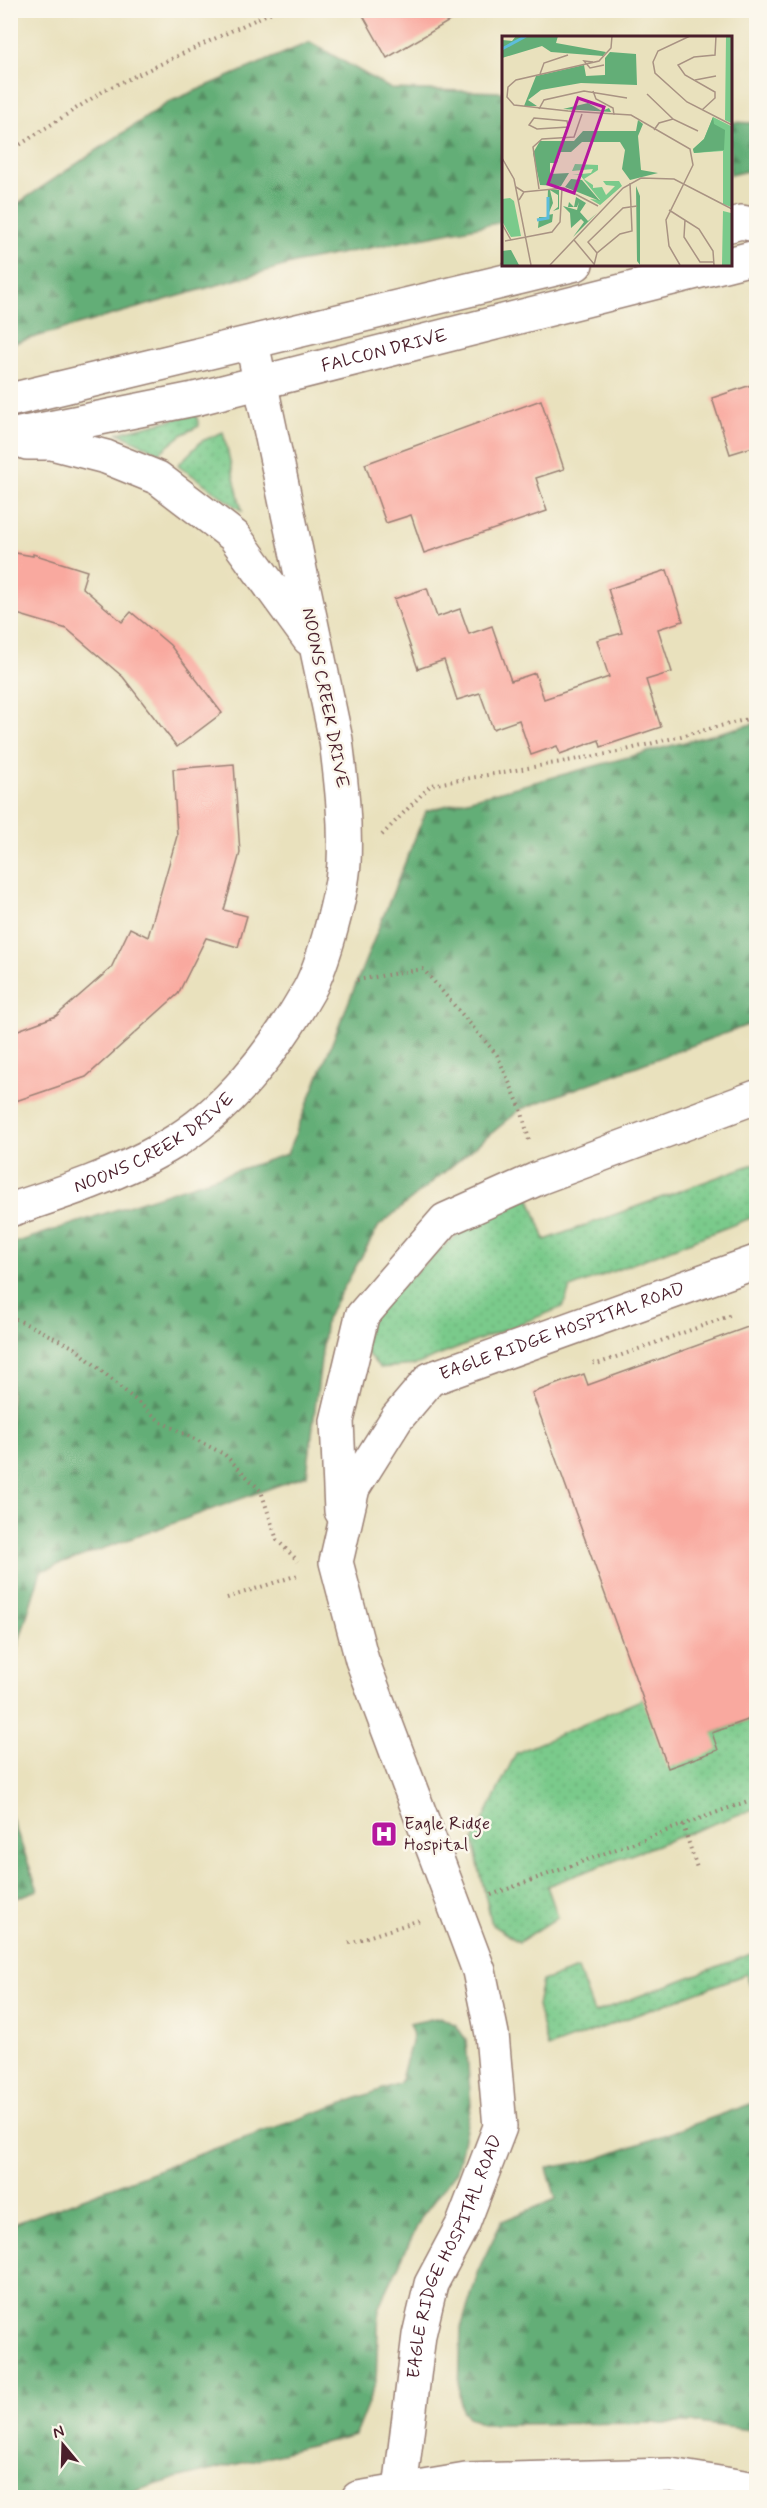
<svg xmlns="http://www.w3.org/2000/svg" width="767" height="2508" font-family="Mynerve,sans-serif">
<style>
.green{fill:url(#green-dots);stroke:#62745b;stroke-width:1.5}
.forest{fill:url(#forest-firs);stroke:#566651;stroke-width:1.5}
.building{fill:#f9a99f}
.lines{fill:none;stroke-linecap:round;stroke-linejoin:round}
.minor-casing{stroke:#9a8074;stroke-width:36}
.path{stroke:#9a8074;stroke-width:4;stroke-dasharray:1.5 4.5;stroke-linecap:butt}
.minor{stroke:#fff;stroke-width:33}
.labels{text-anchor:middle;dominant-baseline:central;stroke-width:5;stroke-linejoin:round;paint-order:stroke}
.street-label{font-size:18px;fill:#4a1f2b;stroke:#fbf7ec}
.poi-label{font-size:18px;fill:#4a1f2b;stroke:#fbf7ec;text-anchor:start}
.inset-river{fill:none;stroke:#5dbddb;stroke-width:3}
.inset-road{fill:none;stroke:#a99383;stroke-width:1.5}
.view{fill:#b5179e;fill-opacity:0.15;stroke:#b5179e;stroke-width:3}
.inset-edge{fill:none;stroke:#4a1f2b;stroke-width:3}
</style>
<defs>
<pattern id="green-dots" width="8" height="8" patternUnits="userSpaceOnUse" patternTransform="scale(1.5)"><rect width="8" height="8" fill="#7aca8b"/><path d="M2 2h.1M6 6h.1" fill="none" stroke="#6bad78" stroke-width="1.8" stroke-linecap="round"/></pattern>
<pattern id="forest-firs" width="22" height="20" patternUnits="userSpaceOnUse" patternTransform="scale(1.5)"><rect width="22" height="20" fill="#63ae77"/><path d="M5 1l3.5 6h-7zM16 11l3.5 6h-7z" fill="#548d62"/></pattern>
</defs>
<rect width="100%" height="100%" fill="#fbf7ec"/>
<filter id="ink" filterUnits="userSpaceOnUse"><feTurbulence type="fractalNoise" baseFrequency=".0167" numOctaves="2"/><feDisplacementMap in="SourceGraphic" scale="12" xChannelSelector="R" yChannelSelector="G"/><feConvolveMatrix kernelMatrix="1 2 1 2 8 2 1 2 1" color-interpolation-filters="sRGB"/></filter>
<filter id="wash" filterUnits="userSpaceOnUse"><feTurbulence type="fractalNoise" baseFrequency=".008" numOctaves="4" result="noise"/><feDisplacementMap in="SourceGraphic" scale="24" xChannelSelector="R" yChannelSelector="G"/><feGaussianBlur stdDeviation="1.35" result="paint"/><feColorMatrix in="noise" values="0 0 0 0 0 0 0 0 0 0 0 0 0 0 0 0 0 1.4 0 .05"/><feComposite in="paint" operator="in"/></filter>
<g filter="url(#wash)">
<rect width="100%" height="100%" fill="#e9e1bd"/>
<g class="green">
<polygon points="196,414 199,426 183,434 159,453 118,433"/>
<polygon points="223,432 242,511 178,465 202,441"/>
<polygon points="756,1163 756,1216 570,1288 563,1307 415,1365 380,1368 363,1349 372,1314 448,1242 487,1214 529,1196 545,1240"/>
<polygon points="643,1699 712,1733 756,1717 756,1808 547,1886 558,1917 519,1942 492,1925 473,1841 516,1753"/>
<polygon points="756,1952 756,1999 746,1974 548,2048 537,2006 542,1981 578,1969 594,2013"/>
</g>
<g class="forest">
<polygon points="310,42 391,89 503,92 503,222 298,262 11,344 11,208 169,102"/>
<polygon points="756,121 756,169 730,175 730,122 753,123"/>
<polygon points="756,723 756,1022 521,1109 379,1226 326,1319 307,1475 41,1571 11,1667 11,1244 287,1154 426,811"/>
<polygon points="10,1813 38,1890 11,1900 10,1900"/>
<polygon points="440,2017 456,2025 466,2040 471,2105 457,2171 422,2216 379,2307 376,2382 355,2435 168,2481 116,2497 11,2497 11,2225 211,2150 400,2083 413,2035 409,2024"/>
<polygon points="756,2102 756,2431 698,2423 482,2424 468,2417 462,2410 459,2393 461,2328 481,2264 502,2221 556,2199 547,2168 594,2160"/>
</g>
<g id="blocks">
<g class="building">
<polygon points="360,10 468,10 387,58"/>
<polygon points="751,385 756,405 756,446 730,454 712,398"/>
<polygon points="541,400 564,469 536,478 547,511 424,553 411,515 386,523 365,464"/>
<polygon points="10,552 33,556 33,554 87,571 82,587 122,622 131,612 170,645 222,713 177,747 123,677 67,629 10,612"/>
<polygon points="667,570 683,621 658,629 672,672 646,680 661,727 601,747 599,740 560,754 557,746 531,755 519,720 493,729 480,693 457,700 444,660 418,669 394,599 427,588 437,617 460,609 469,634 492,626 511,681 535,673 544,699 609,677 597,640 622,633 608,589"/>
<polygon points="234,764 240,853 224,910 247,916 238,947 206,938 178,994 86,1077 10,1103 10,1033 56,1016 111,968 130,928 148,937 177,836 173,769"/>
<polygon points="756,1324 756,1717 712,1733 718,1750 668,1768 532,1393 584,1374 588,1385"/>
</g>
</g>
</g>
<g filter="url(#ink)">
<use href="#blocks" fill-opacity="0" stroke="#9a8074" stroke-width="1.5"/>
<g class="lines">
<defs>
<g id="minor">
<polyline points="730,225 741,222 756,225"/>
<path d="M 10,400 C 199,354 388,311 576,264"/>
<path id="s1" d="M 10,436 L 199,398 L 756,257"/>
<polyline points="27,443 52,443 106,457 158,478 234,536 309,639"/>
<path id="s2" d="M 10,1210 C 65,1192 117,1175 166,1147 C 227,1112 275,1050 309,990 C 324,962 342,894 344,863 C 346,821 341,781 336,740 L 252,343"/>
<polyline points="341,1511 337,1421 362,1316 445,1220 539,1178 756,1097"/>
<polyline points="358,2498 466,2480 670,2475 756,2489"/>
<path id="s3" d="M 399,2498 L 419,2335 L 431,2284 L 463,2224 L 500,2127 L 492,2034 L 479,1971 L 362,1660 L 336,1562 L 353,1488 L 397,1418 L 430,1379 L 756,1262"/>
</g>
</defs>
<use href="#minor" class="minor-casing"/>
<g class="path">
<polyline points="10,151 105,90 276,10"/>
<polyline points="382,835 431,785 618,752 756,717"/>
<polyline points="357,980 423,969 497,1055 521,1109 529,1140"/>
<polyline points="10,1316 75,1348 161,1422 224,1454 261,1491 277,1540 298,1561"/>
<polyline points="593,1363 597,1364 732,1315"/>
<polyline points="227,1598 301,1574"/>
<polyline points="683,1825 697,1868"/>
<polyline points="491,1895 756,1798"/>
<polyline points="349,1943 420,1920"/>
</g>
<use href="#minor" class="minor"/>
</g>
</g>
<defs>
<symbol id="hospital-square" viewBox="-11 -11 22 22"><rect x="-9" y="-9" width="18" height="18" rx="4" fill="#b5179e" stroke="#fbf7ec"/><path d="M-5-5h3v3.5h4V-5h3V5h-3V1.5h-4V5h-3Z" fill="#fff"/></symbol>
</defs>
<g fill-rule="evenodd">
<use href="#hospital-square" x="369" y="1819" width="30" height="30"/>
</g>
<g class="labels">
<g class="street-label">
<text stroke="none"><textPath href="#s1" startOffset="384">FALCON DRIVE</textPath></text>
<text transform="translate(325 698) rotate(79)">NOONS CREEK DRIVE</text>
<text stroke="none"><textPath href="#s2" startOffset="160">NOONS CREEK DRIVE</textPath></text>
<text stroke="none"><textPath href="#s3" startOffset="1330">EAGLE RIDGE HOSPITAL ROAD</textPath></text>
<text stroke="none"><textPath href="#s3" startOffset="250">EAGLE RIDGE HOSPITAL ROAD</textPath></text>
</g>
<g class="poi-label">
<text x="404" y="1824">Eagle Ridge<tspan x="404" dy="21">Hospital</tspan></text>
</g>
</g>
<g transform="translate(502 36)">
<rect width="230" height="230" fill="#e9e1bd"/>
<path d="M 224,0 L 229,0 L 229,87 L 223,84 ZM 211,81 L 229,90 L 229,171 L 221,168 L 221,115 L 192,117 L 191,113 L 202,103 ZM 73,128 L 96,129 L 96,134 L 82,143 L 91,149 L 91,152 L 100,151 L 104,159 L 113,150 L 104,149 L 101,145 L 117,145 L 120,150 L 98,169 L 88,163 L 98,164 L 78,139 L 70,139 L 89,137 L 91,133 L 70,135 ZM 8,162 L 12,165 L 19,200 L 9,201 L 0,185 L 0,163 ZM 221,175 L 229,177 L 229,229 L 220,229 Z" fill="#7aca8b"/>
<path d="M 14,0 L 56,0 L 54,7 L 104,16 L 101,20 L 49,16 L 40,10 L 0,22 L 0,4 L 10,5 ZM 108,16 L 134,18 L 135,49 L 79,47 L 39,54 L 26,64 L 35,70 L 22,70 L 34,40 L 82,29 L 84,40 L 103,39 L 103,22 ZM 86,67 L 100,75 L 107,72 L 109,76 L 61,73 ZM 211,81 L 212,88 L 223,94 L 222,114 L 192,117 L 191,113 L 202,103 ZM 136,84 L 141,88 L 136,100 L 139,134 L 156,137 L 128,144 L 120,133 L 123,114 L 118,106 L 80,106 L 69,116 L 58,116 L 55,127 L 48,127 L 48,138 L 67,137 L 59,150 L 38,149 L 31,117 L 38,105 L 72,105 L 81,95 L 134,95 ZM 69,143 L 80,144 L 98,165 L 63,151 ZM 134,150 L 138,160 L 138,229 L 135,225 ZM 46,153 L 57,154 L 57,173 L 51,175 L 56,171 L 56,159 L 48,154 L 51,167 L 46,179 L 51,178 L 50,186 L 36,192 L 37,181 L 45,181 ZM 74,161 L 84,167 L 78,176 L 86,185 L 95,177 L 71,201 L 82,186 L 79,183 L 69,192 L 68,177 L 61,170 L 75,174 L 77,166 L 75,171 L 66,171 L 67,166 L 72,171 ZM 9,214 L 17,229 L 0,229 L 0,215 Z" fill="#63ae77"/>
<path class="inset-river" d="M 0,13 L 24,0M 35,184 L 46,182 L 46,161"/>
<path class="inset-road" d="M 188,0 L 156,15 L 151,26 L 153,37 L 185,66 L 230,89M 91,26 L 82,25 L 88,32 L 102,29M 38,38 L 42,27 L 66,19M 193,44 L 214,40M 91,55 L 94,63 L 111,72 L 112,79M 145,58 L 171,83M 37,73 L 42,64 L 82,55 L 125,62M 200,74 L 213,62 L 213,56 L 183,39 L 176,29 L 192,21 L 213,19 L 214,0M 66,75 L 129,79 L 188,113 L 191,129 L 164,184 L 167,210 L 178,229M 66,75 L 12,69 L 5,61 L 6,51 L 14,44 L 97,25 L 109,12 L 110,0M 32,82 L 65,85 L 66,91 L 35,93 L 27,89 ZM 152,94 L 157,87 L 171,83 L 196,95M 0,122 L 12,143 L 29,229M 14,151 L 22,156 L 17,164M 37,153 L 31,111 L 40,103 L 72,101 L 80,78M 21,156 L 62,152 L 96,170M 167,174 L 197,193 L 211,215 L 212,229M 183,184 L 182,201 L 198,226 L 212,226M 0,188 L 9,204M 72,204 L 92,228M 3,205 L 50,196 L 58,186 L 60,152M 95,217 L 86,206 L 121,172 L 135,170M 48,229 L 121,152 L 139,142 L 172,143 L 230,173M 92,229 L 95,217 L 118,198 L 130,195 L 128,147"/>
<path class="view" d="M 76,62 L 102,71 L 72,157 L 46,148 Z"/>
<rect width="230" height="230" class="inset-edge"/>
</g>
<rect width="767" height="2508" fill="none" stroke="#fbf7ec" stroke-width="36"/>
<g transform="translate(63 2445) rotate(341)" stroke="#fbf7ec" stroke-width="4.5" paint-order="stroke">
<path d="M0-4.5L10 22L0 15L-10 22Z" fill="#4a1f2b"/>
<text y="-9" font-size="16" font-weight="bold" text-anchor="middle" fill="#4a1f2b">N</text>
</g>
</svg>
